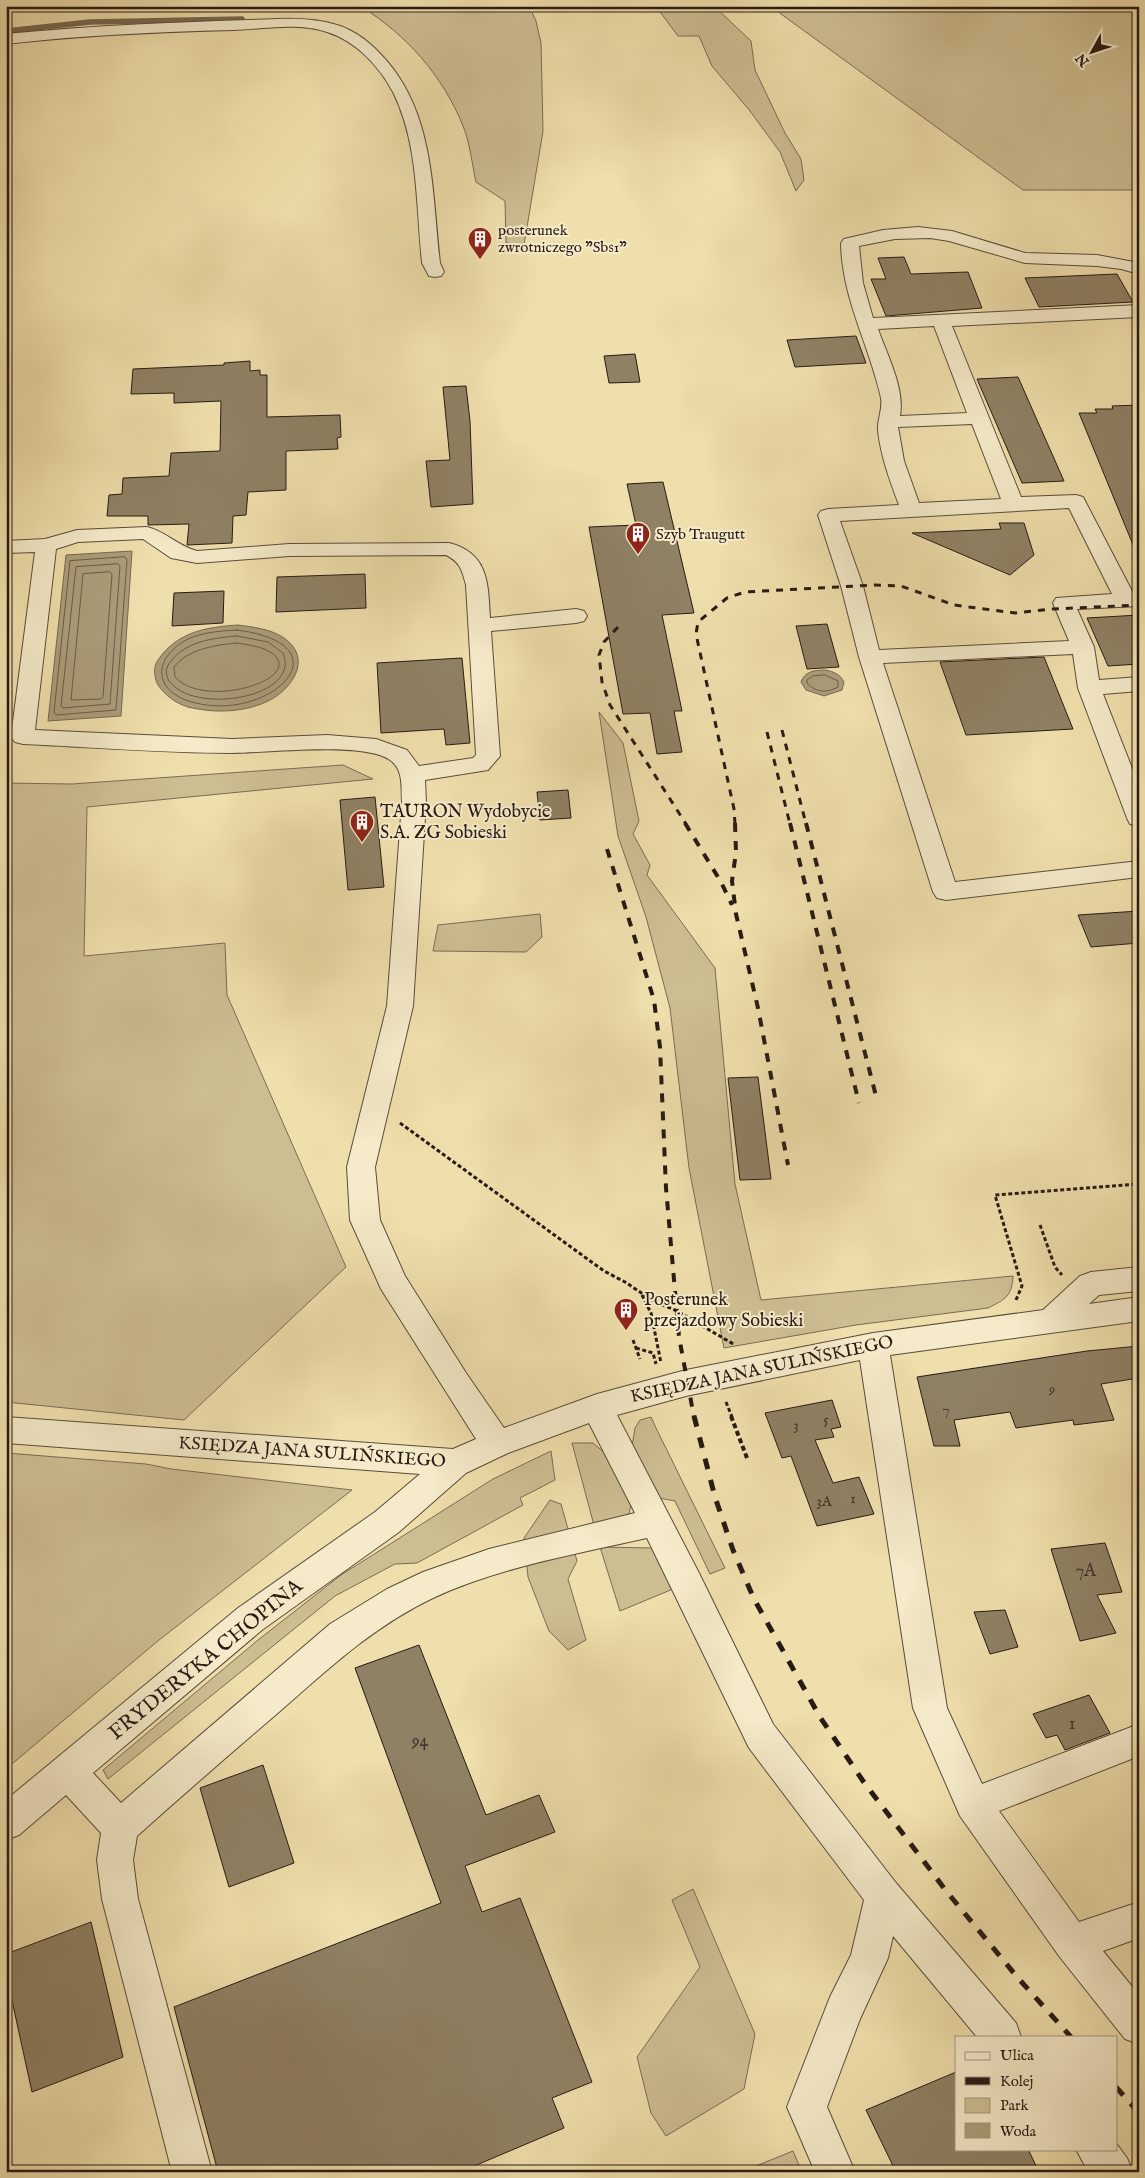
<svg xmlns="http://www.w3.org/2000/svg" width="1145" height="2178" font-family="'IM FELL English',serif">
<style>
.green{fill:#cdbe92;stroke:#7a6c54}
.water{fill:#ab9c79;stroke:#776851}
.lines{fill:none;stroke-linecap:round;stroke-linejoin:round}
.shore{stroke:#6a5c47;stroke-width:1}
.stream{stroke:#776851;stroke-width:5.5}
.building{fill:#8f8164;stroke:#281b15}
.minor-casing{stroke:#5a4c3b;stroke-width:2}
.path-far1{stroke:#281b15;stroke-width:3;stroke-dasharray:4 2.5;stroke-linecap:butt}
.path{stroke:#281b15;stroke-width:4;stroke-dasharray:5 3;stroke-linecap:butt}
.minor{fill:#f5eac9;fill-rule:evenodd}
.rail-far2{stroke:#281b15;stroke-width:3;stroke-dasharray:7 7;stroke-linecap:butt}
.rail-far1{stroke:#281b15;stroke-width:4;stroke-dasharray:9 9;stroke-linecap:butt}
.rail{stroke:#281b15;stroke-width:5;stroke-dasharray:11 11;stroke-linecap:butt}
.labels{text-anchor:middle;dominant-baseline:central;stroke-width:4;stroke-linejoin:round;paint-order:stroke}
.far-poi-label{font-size:15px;fill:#281b15;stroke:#f5eac9;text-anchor:start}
.number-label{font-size:15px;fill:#423429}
.poi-label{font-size:18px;fill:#281b15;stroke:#f5eac9;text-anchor:start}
.street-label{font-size:18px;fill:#281b15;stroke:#f5eac9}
.near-number-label{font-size:18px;fill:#423429}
.near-street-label{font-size:21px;fill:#281b15;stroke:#f5eac9}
</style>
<rect width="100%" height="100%" fill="#efdfac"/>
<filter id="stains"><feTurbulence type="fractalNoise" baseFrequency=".004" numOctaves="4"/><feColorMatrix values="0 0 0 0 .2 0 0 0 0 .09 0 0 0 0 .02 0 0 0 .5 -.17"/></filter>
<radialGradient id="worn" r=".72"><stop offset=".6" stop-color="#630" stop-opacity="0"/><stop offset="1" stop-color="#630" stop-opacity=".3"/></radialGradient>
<g class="green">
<path d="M 360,6 L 529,6 L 536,21 L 541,43 L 543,131 L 524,245 L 506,243 L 505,201 L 476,182 C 472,164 470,143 463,126 C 443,76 406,34 360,6 Z"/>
<polygon points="670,6 714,6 751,41 755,70 785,133 801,159 804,180 796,191 780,152 750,111 712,66 699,36 678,36 658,9"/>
<polygon points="770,6 1139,6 1139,190 1023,190"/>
<path d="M 599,712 L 623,743 L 639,821 L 633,834 L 650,865 L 647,875 L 715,968 L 735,1184 L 761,1300 L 1013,1276 C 1012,1296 1006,1299 988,1308 L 856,1325 L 724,1348 L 689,1168 L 670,1008 L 646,917 L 618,836 Z"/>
<polygon points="343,765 373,779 87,807 84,956 225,943 227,995 346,1267 184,1420 6,1402 6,783 72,784"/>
<polygon points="540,914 542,937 526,952 433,951 438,925"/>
<polygon points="651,1417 656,1428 725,1568 710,1574 675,1501 659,1498 632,1446 635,1428 640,1420"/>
<polygon points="572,1443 593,1443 606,1454 631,1505 629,1514 595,1529"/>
<polygon points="551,1451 555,1480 520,1498 523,1505 417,1563 395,1564 335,1596 108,1779 103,1770 258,1640 341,1575 493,1479"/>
<polygon points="6,1453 146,1464 171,1469 352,1490 159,1640 6,1769"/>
<polygon points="550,1500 561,1504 577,1561 568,1579 586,1640 568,1650 549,1631 528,1577 524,1538"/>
<polygon points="600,1547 652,1548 673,1589 620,1611"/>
<polygon points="693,1889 755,2034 744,2089 666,2136 651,2113 637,2057 700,1967 672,1900"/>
<polygon points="793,2151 802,2172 741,2172"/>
</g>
<g class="water">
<polygon points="132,551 121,716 48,721 66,555"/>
<path d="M 238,625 C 253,627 271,629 284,638 C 314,659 291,691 266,702 C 241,713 213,713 188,707 C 175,703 165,695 158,685 C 154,678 153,666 158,660 C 177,632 206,627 238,625 Z"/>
<path d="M 826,670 C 834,672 840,674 844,682 L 842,690 L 824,696 L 806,690 L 801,682 C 805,671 815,670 826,670 Z"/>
</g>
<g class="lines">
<g class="shore">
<polygon points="125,557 127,560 116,710 56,715 54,712 70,561"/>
<polygon points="118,564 120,566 110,704 63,708 61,706 76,567"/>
<polygon points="110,572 112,574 103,697 101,699 71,700 83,574"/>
<path d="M 237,630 C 351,645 269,724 192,702 C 152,691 153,657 188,639 C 203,632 221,631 237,630 Z"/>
<path d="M 237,636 L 268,642 L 283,653 C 302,699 189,716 168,679 C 165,672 166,667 171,661 C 187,641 213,638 237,636 Z"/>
<path d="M 237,643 C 249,645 269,647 277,658 C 294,683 202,708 175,677 L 174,667 C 188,649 215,645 237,643 Z"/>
<path d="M 825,675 L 838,681 L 838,687 C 827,693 816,693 807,683 L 807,680 L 813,676 Z"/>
</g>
<polyline class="stream" points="6,31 90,22 242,19"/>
</g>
<g class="building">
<polygon points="904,257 911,274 968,272 982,308 886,316 871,279 886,279 878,258"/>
<polygon points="1117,274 1133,302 1039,307 1025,278"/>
<polygon points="856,336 866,363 795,367 787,340"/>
<polygon points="635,354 640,382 609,383 604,356"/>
<polygon points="250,361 250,371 260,370 260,375 267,375 267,417 340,415 341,437 337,438 338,449 286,451 286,490 248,492 246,515 233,516 232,543 187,545 189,524 148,525 148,516 107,516 109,495 122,494 123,478 169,476 171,453 220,451 221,401 174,403 174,393 131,394 133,369 224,365 224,363"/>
<polygon points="1018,377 1064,481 1022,483 977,379"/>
<polygon points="466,386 470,421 473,504 431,507 426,461 450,460 443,387"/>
<polygon points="1139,405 1139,557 1138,557 1079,413 1097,413 1095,409 1113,409 1112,406"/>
<polygon points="663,482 694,613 662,615 682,711 674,711 682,752 657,754 650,713 623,714 589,527 636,525 627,484"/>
<polygon points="999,523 1024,523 1034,555 1010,575 912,533 1001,529"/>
<polygon points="365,574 366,608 276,612 277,577"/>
<polygon points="224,591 223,623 172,626 174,593"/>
<polygon points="1139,615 1139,664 1108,666 1087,618"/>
<polygon points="827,624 839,667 807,669 796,626"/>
<polygon points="1044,657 1073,729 966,735 940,662"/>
<polygon points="462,658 470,743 446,745 444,729 381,733 377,663"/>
<polygon points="568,790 571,818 540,820 537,792"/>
<polygon points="375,797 384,887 348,890 340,800"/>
<polygon points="1139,911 1139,943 1091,947 1078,915"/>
<polygon points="758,1077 771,1179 740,1180 728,1078"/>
<polygon points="1139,1346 1139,1378 1101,1384 1114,1420 1074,1425 1073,1420 1016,1428 1010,1412 954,1420 960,1446 934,1446 917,1377 1087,1351"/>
<polygon points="832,1400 841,1427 831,1429 834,1437 815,1440 833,1483 859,1477 874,1514 817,1526 791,1456 782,1458 765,1413"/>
<polygon points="1105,1543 1122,1592 1097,1595 1116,1633 1080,1641 1051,1549"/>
<polygon points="1005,1610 1018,1647 990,1654 974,1612"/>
<polygon points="419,1645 486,1815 539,1795 555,1832 465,1866 482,1912 520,1898 592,2082 552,2098 564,2128 460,2172 218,2172 174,2007 441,1903 355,1668"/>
<polygon points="1089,1695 1110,1733 1065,1750 1057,1735 1046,1738 1033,1714"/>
<polygon points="263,1765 294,1863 229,1887 200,1788"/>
<polygon points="91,1922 123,2057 32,2092 6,1973 6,1954"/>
<polygon points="956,2072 956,2149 1028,2149 1039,2172 896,2172 866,2110"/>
</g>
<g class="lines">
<defs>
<g id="minor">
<path d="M 277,19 C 297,18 318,19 337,25 C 357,31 373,45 386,60 C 435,116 432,194 440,263 L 444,272 L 441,276 L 435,277 L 429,276 L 422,263 C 416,207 419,144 393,92 C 379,66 356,41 327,32 C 298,22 263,29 233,30 C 157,32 82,35 6,44 L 6,34 C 96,25 186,22 277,19 Z"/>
<path d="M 918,227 L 952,231 L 1025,253 L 1097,255 L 1139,263 L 1139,274 L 1121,269 L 1097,266 L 1025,263 L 949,241 L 930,238 L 895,239 L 859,246 L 863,283 L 873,318 L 1139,305 L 1139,317 L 952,326 L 1021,497 L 1076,495 L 1083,497 L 1133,593 L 1139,592 L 1139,606 L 1077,609 L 1094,647 L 1099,680 L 1139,677 L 1139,691 L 1103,694 L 1139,786 L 1139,826 L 1130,824 L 1127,818 L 1078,688 L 1073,654 L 883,663 L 955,882 L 1139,861 L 1139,877 L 946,900 L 937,898 L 933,892 L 859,657 L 841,586 L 818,515 L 821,511 L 828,509 L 899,505 C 890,481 881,457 878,431 C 877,420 883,409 881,398 C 869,344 842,299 841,243 L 844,239 L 883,230 ZM 934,326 L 967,413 L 900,416 C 905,388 887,355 878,329 ZM 972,424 L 1001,499 L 919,503 L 904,461 L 898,427 ZM 1069,508 L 1112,594 L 1056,598 L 1053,603 L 1069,641 L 879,650 L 863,586 L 840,521 Z"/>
<path d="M 147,527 C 165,531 178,546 197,551 L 289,544 L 449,543 C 489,553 488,584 490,618 L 576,609 L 584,611 L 587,616 L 584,621 L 576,623 L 491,631 L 500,756 L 488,770 L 425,780 L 426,802 L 413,1006 L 375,1167 L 380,1220 L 405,1276 L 466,1373 L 504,1428 L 597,1394 L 686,1370 L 873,1333 L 1043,1310 L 1080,1276 L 1091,1272 L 1139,1267 L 1139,1291 L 1099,1295 L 1089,1304 L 1139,1297 L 1139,1321 L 890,1355 L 947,1708 L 982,1784 L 1139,1724 L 1139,1756 L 999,1811 L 1079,1922 L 1139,1902 L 1139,1938 L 1103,1951 L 1139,1995 L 1139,2044 L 1125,2039 L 1059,1956 L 960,1816 L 913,1708 L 860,1360 L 686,1396 L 617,1415 L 699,1573 L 773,1724 L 896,1883 L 1016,2023 L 1021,2037 L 977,2037 L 893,1936 L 888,1958 L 860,2019 L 827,2107 L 855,2172 L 815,2172 L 787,2107 L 830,1997 L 851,1955 L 864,1900 L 749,1748 L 647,1538 C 576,1554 500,1567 433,1598 C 374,1626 328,1669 279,1712 C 231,1753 184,1794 137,1836 L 133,1860 L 138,1899 L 212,2172 L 172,2172 L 102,1899 L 97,1860 L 101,1833 L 66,1795 L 19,1835 L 6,1840 L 6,1800 L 238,1608 L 375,1512 L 420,1474 L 6,1443 L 6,1417 L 453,1449 L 476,1439 L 381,1289 L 350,1220 L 347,1167 L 387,1006 L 402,802 C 401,787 404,770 390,760 C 364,741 267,753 232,753 C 163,753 92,747 23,744 L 15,742 L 11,737 L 35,552 L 6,553 L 6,541 L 45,539 L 77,530 ZM 143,539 L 171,558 L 197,563 L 289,556 L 446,555 C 460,562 462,570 466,585 L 476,755 L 473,758 L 419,766 L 407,750 L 376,739 L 327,735 L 232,739 L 35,730 L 56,549 L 78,542 ZM 589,1423 L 635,1513 L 489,1549 L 423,1572 L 387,1589 L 330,1624 L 121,1803 L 93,1773 L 262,1630 L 399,1532 L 466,1473 L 508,1453 Z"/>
<polygon points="1116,2143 1127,2158 1133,2172 1088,2172 1076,2149 1116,2149"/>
</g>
</defs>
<use href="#minor" class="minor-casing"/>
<g class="path-far1">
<polyline points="400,1123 604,1271 625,1282 655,1302 675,1310 735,1345"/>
<polyline points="1040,1225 1055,1267 1062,1275"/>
<polyline points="642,1295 651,1313 661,1363"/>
<polyline points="1016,1300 1022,1286 995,1195 1139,1184"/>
<polyline points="633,1340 640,1359"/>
<polyline points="636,1348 653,1353 656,1364"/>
<polyline points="726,1402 732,1417"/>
</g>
<polyline class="path" points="731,1416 747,1458"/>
<use href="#minor" class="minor"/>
<g class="rail-far2">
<polyline points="618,627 604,642 599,655 602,682 610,705 686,824"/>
<polyline points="782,730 806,824"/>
<polyline points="767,732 790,824"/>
<polyline points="735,824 734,809 696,634 698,622 727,598 745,592 874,585 901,586 954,605 1015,613 1053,609 1139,605"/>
</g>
<g class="rail-far1">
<polyline points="685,823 721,882 732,905"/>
<polyline points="735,823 736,852 732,881 736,914 758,1008 788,1165"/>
<polyline points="790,823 859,1103"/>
<polyline points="806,823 877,1100"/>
<polyline points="607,849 654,1000 660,1047 666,1188 679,1337 694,1417"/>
</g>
<g class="rail">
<polyline points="694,1416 715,1497 733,1550 754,1599 820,1717 863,1781 947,1892 1018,1978 1071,2037"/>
<polyline points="1116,2087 1139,2113"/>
</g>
</g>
<defs>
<symbol id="building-pin" viewBox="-11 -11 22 30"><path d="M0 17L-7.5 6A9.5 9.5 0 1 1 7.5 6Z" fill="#8f2418" stroke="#f5eac9"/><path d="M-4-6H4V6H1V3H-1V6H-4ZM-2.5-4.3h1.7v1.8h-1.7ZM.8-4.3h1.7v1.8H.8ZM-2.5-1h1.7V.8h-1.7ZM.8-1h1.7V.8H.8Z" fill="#fff"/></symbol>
</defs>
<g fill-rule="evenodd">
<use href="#building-pin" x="466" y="225" width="28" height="38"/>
<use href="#building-pin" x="624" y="520" width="28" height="38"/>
<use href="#building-pin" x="348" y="808" width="28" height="38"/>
<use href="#building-pin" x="612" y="1296" width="28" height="38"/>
</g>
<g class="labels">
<g class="far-poi-label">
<text x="498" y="230">posterunek<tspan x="498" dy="17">zwrotniczego "Sbs1"</tspan></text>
<text x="656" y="534">Szyb Traugutt</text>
</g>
<g class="number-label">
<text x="1052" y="1389">9</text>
<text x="946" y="1409">7</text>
<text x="826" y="1419">5</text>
<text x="796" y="1425">3</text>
<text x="853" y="1498">1</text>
<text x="824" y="1501">3A</text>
</g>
<g class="poi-label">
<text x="380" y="812">TAURON Wydobycie<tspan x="380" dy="21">S.A. ZG Sobieski</tspan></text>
<text x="644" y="1300">Posterunek<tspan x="644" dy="21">przejazdowy Sobieski</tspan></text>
</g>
<g class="street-label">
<text transform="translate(762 1370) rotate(-12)">KSIĘDZA JANA SULIŃSKIEGO</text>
<text transform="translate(312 1453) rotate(4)">KSIĘDZA JANA SULIŃSKIEGO</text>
</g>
<g class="near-number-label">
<text x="1086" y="1571">7A</text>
<text x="1072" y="1724">1</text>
<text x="420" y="1741">94</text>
</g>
<g class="near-street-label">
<text transform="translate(206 1660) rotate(-39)">FRYDERYKA CHOPINA</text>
</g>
</g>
<rect width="1145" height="2178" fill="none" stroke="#efdfac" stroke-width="25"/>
<rect x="8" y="8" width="1130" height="2163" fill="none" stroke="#281b15" stroke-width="2.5"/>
<rect x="12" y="12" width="1120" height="2153" fill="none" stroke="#281b15"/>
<rect x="955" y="2036" width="162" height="115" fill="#f5eac9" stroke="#a39781"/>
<rect x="965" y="2052" width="25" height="8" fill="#f5eac9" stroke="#a39781"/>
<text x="1000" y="2060" font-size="15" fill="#281b15">Ulica</text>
<rect x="965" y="2077" width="25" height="8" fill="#281b15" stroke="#a39781"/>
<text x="1000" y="2086" font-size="15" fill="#281b15">Kolej</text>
<rect x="965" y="2098" width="25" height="15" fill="#cdbe92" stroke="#a39781"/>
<text x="1000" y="2110" font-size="15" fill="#281b15">Park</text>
<rect x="965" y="2123" width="25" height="15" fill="#ab9c79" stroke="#a39781"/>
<text x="1000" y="2136" font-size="15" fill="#281b15">Woda</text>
<g transform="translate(1092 52) rotate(230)" stroke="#f5eac9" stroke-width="4" paint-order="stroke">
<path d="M0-4L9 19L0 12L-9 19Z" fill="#281b15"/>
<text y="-8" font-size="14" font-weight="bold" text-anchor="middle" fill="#281b15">N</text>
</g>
<rect width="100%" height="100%" filter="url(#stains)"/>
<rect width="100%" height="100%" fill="url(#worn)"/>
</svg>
